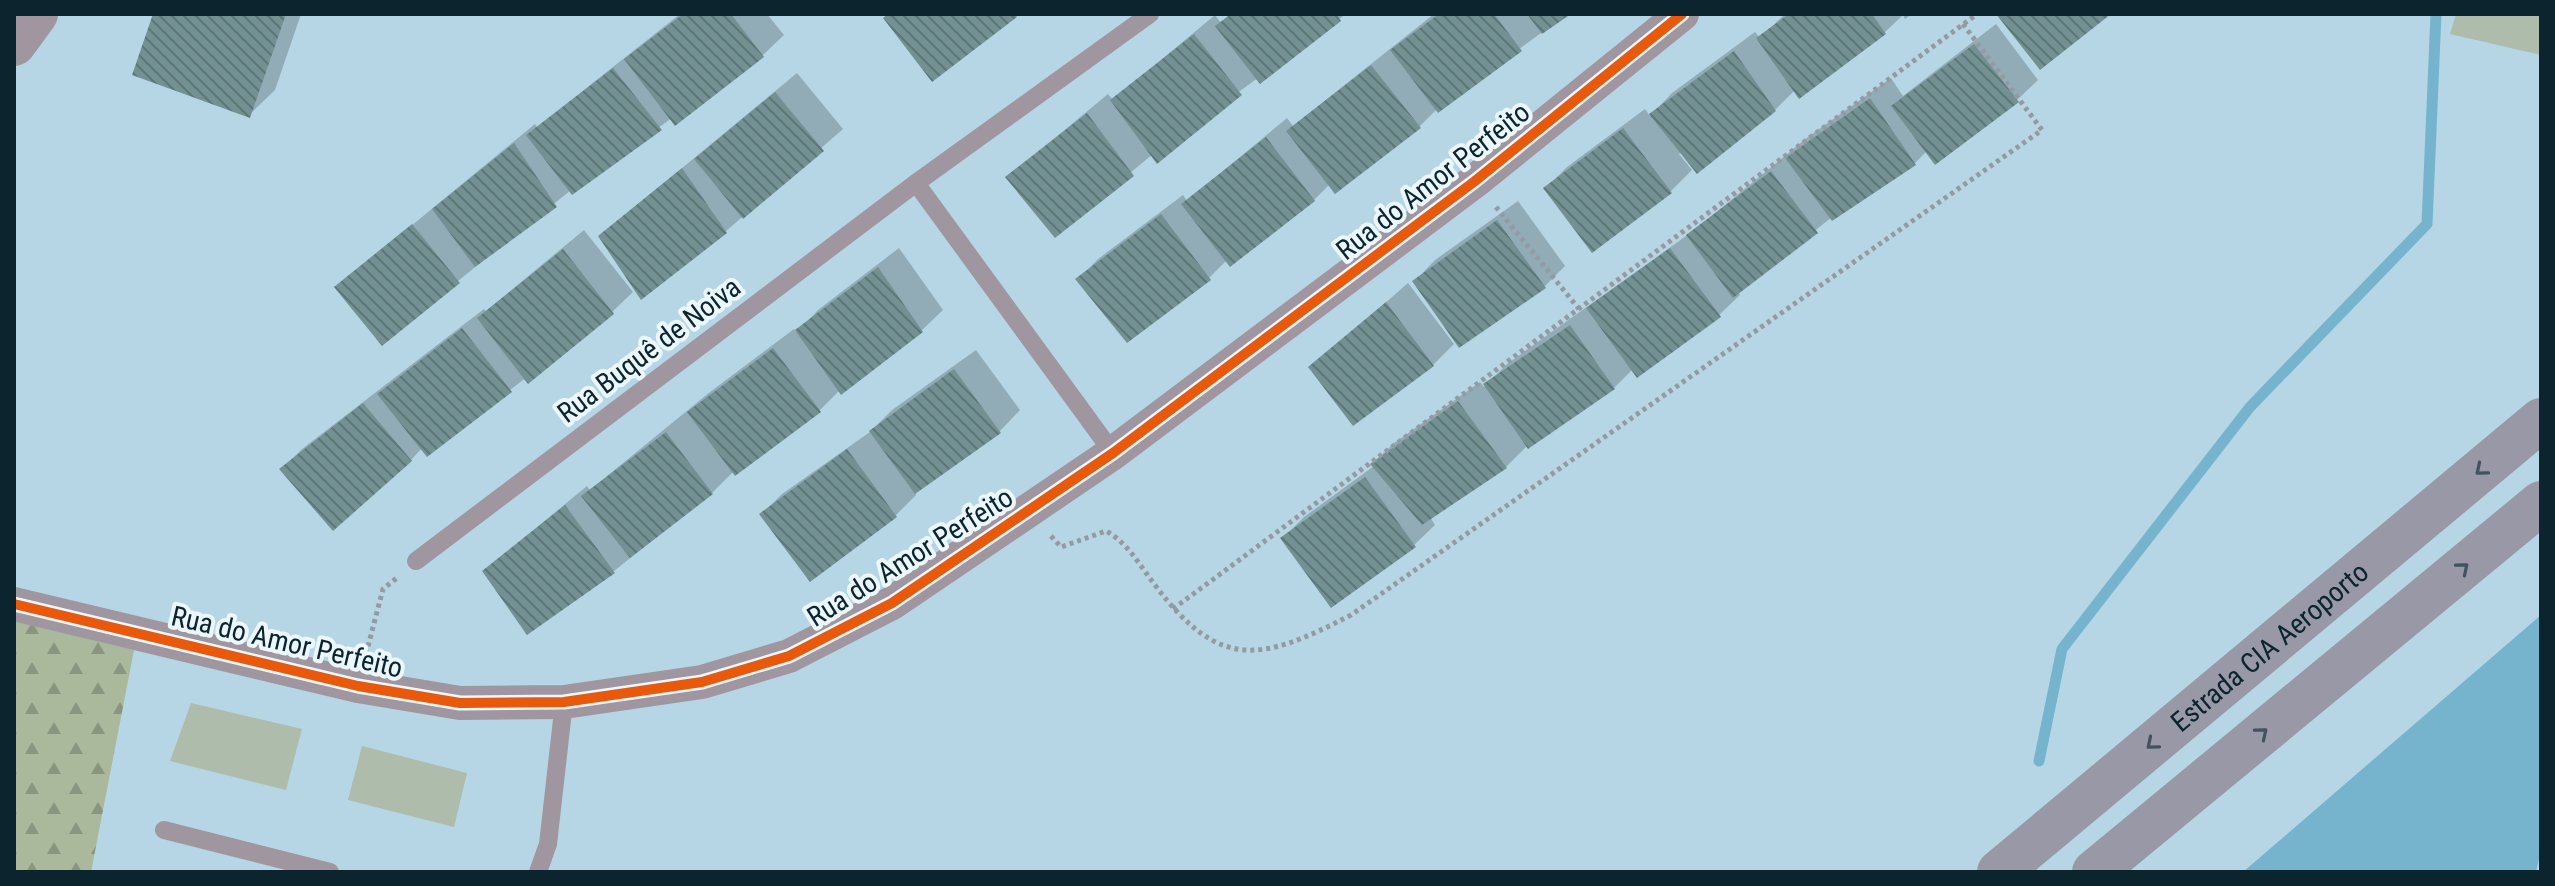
<svg xmlns="http://www.w3.org/2000/svg" width="2555" height="886" font-family="'Roboto Condensed',sans-serif">
<style>
.forest{fill:url(#forest-firs)}
.garden{fill:#aebcac}
.water{fill:#76b4ce}
.shadow{fill:#0003}
.lines{fill:none;stroke-linecap:round;stroke-linejoin:round}
.stream{stroke:#76b4ce;stroke-width:11}
.building{fill:url(#building-back-hatch)}
.path{stroke:#949aa4;stroke-width:5;stroke-dasharray:4 4;stroke-linecap:butt}
.service{stroke:#9f969f;stroke-width:18}
.minor{stroke:#9f969f;stroke-width:34}
.tertiary{stroke:#9f969f;stroke-width:44}
.trunk{stroke:#9898a6;stroke-width:44}
.cycleway-casing{stroke:#ecf7fd;stroke-width:15}
.cycleway{stroke:#e8590c;stroke-width:10}
.oneway{stroke:#43525e}
.labels{text-anchor:middle;dominant-baseline:central;stroke-width:8;stroke-linejoin:round;paint-order:stroke}
.street-label{font-size:28px;fill:#0b242e;stroke:#ecf7fd}
</style>
<defs>
<pattern id="forest-firs" width="22" height="20" patternUnits="userSpaceOnUse" patternTransform="scale(2)"><rect width="22" height="20" fill="#aab89b"/><path d="M5 1l3.5 6h-7zM16 11l3.5 6h-7z" fill="#89957f"/></pattern>
<pattern id="building-back-hatch" width="6" height="6" patternUnits="userSpaceOnUse" patternTransform="scale(2)"><rect width="6" height="6" fill="#739192"/><path d="M-1 5l2 2M0 0l6 6M5-1l2 2" fill="none" stroke="#5d7678"/></pattern>
</defs>
<rect width="100%" height="100%" fill="#b6d6e5"/>
<polygon class="forest" points="14,621 134,650 91,872 14,872"/>
<g class="garden">
<polygon points="2456,14 2541,14 2541,55 2450,34"/>
<polygon points="191,703 302,729 286,790 170,761"/>
<polygon points="362,746 467,773 454,827 348,800"/>
</g>
<polygon class="water" points="2541,615 2541,851 2536,872 2243,872"/>
<g class="shadow">
<polygon points="155,14 301,14 275,90 249,115"/>
<polygon points="680,14 767,14 784,35 763,55 675,123 672,118 571,190 458,281 337,287 535,124 537,127"/>
<polygon points="1230,14 1346,14 1153,154 1055,235 1008,177 1108,94 1113,100 1215,15 1221,23"/>
<polygon points="1434,14 1567,14 1437,109 1419,127 1330,184 1314,200 1227,260 1209,278 1078,280 1098,259 1183,195 1187,201 1287,118 1293,126"/>
<polygon points="1785,14 1912,14 1905,19 1903,15 1885,32 1799,96 1795,90 1775,110 1682,152 1679,154 1692,170 1671,191 1593,250 1546,188 1567,167 1645,109 1650,116 1672,93 1755,32 1760,38"/>
<polygon points="1996,24 2038,80 2017,100 1927,151 1915,163 1832,217 1738,292 1740,295 1719,315 1633,369 1614,388 1528,445 1506,467 1430,517 1435,525 1414,545 1283,538 1304,517 1374,466 1372,464 1393,444 1480,382 1484,387 1507,364 1693,231 1808,137 1891,78 1903,96"/>
<polygon points="797,73 843,129 725,232 600,236"/>
<polygon points="1518,201 1565,266 1544,287 1415,281 1435,260"/>
<polygon points="584,230 633,292 612,312 510,390 422,448 411,460 282,469 302,449 484,309 486,311"/>
<polygon points="899,248 943,310 922,330 840,390 820,410 734,471 712,493 614,571 484,571 587,486 590,490 710,392 794,329 797,332 818,310"/>
<polygon points="1408,283 1454,344 1433,365 1353,423 1311,368"/>
<polygon points="976,350 1020,410 1000,431 915,492 916,495 896,515 810,579 762,514 782,494 870,432 892,410"/>
</g>
<g class="lines">
<polyline class="stream" points="2039,761 2062,649 2250,407 2427,224 2436,14"/>
</g>
<g class="building">
<polygon points="153,14 286,14 250,118 132,75"/>
<polygon points="683,14 731,14 764,57 675,126 624,59"/>
<polygon points="888,14 1015,14 1017,17 932,82 883,18"/>
<polygon points="1231,14 1336,14 1341,21 1260,84 1215,26"/>
<polygon points="1439,14 1494,14 1522,51 1438,113 1390,50"/>
<polygon points="1527,14 1571,14 1542,34"/>
<polygon points="1789,14 1872,14 1886,34 1799,99 1756,38"/>
<polygon points="1996,14 2111,14 2040,70"/>
<polygon points="1194,34 1242,95 1157,164 1110,100"/>
<polygon points="1974,44 2019,102 1935,165 1891,106"/>
<polygon points="1734,51 1776,111 1697,174 1649,114"/>
<polygon points="1371,65 1421,128 1335,194 1286,131"/>
<polygon points="613,68 662,130 572,195 526,135"/>
<polygon points="775,92 824,151 743,219 694,159"/>
<polygon points="1870,98 1916,165 1832,221 1785,158"/>
<polygon points="1087,113 1134,176 1055,238 1005,177"/>
<polygon points="1623,128 1672,193 1592,253 1543,188"/>
<polygon points="1266,137 1315,201 1230,267 1181,204"/>
<polygon points="514,143 557,207 475,267 432,209"/>
<polygon points="682,168 727,233 641,300 598,236"/>
<polygon points="1771,171 1818,233 1733,298 1686,235"/>
<polygon points="1161,214 1211,280 1127,343 1075,279"/>
<polygon points="1497,220 1546,288 1459,348 1412,281"/>
<polygon points="412,224 460,283 382,346 334,287"/>
<polygon points="1670,248 1721,317 1637,378 1586,308"/>
<polygon points="563,249 614,314 528,384 477,318"/>
<polygon points="878,267 923,332 841,395 795,330"/>
<polygon points="1386,302 1434,366 1353,426 1308,367"/>
<polygon points="1570,325 1615,389 1528,449 1483,384"/>
<polygon points="462,328 512,392 427,457 377,394"/>
<polygon points="773,348 821,412 735,476 687,412"/>
<polygon points="954,369 1001,433 915,494 869,431"/>
<polygon points="1458,401 1507,468 1422,525 1370,464"/>
<polygon points="363,403 412,461 333,531 279,469"/>
<polygon points="666,432 713,494 630,558 581,496"/>
<polygon points="847,449 897,517 810,582 759,514"/>
<polygon points="1365,477 1416,547 1331,608 1280,538"/>
<polygon points="565,505 615,573 527,635 482,571"/>
</g>
<g class="lines">
<g class="path">
<polyline points="1496,207 1579,309"/>
<path d="M 1051,536 L 1061,547 L 1106,531 C 1128,543 1140,566 1155,585 C 1220,672 1262,661 1351,615 L 2042,130 L 1963,24"/>
<polyline points="1173,609 1977,14"/>
<polyline points="366,654 383,589 398,577"/>
</g>
<g class="service">
<polyline points="916,183 1113,453"/>
<polyline points="416,561 916,183 1150,14"/>
<polyline points="164,830 330,872"/>
<polyline points="538,872 548,844 564,702"/>
</g>
<polyline class="minor" points="14,604 358,686 460,703 564,702 702,682 789,656 892,603 1113,453 1475,181 1682,14"/>
<polyline class="tertiary" points="14,44 36,14"/>
<g class="trunk">
<path id="s1" d="M 1999,872 L 2541,420"/>
<polyline points="2094,872 2541,503"/>
</g>
<defs>
<polyline id="cycleway" points="14,604 358,686 460,703 564,702 702,682 789,656 892,603 1113,453 1475,181 1682,14"/>
</defs>
<use href="#cycleway" class="cycleway-casing"/>
<use href="#cycleway" class="cycleway"/>
</g>
<defs><path id="oneway-chevron" d="M-2-3.5L2.5 0L-2 3.5" fill="none" stroke-width="1.6" stroke-linecap="round" stroke-linejoin="round" transform="scale(2)"/></defs>
<g class="oneway">
<use href="#oneway-chevron" transform="translate(2481 470) rotate(140)"/>
<use href="#oneway-chevron" transform="translate(2463 568) rotate(-40)"/>
<use href="#oneway-chevron" transform="translate(2262 733) rotate(-40)"/>
<use href="#oneway-chevron" transform="translate(2152 744) rotate(140)"/>
</g>
<g class="labels">
<g class="street-label">
<text transform="translate(1433 181) rotate(-38)">Rua do Amor Perfeito</text>
<text transform="translate(649 350) rotate(-37)">Rua Buquê de Noiva</text>
<text transform="translate(910 557) rotate(-32)">Rua do Amor Perfeito</text>
<text transform="translate(287 642) rotate(13)">Rua do Amor Perfeito</text>
<text stroke="none"><textPath href="#s1" startOffset="352">Estrada CIA Aeroporto</textPath></text>
</g>
</g>
<rect width="2555" height="886" fill="none" stroke="#0b242e" stroke-width="32"/>
</svg>
